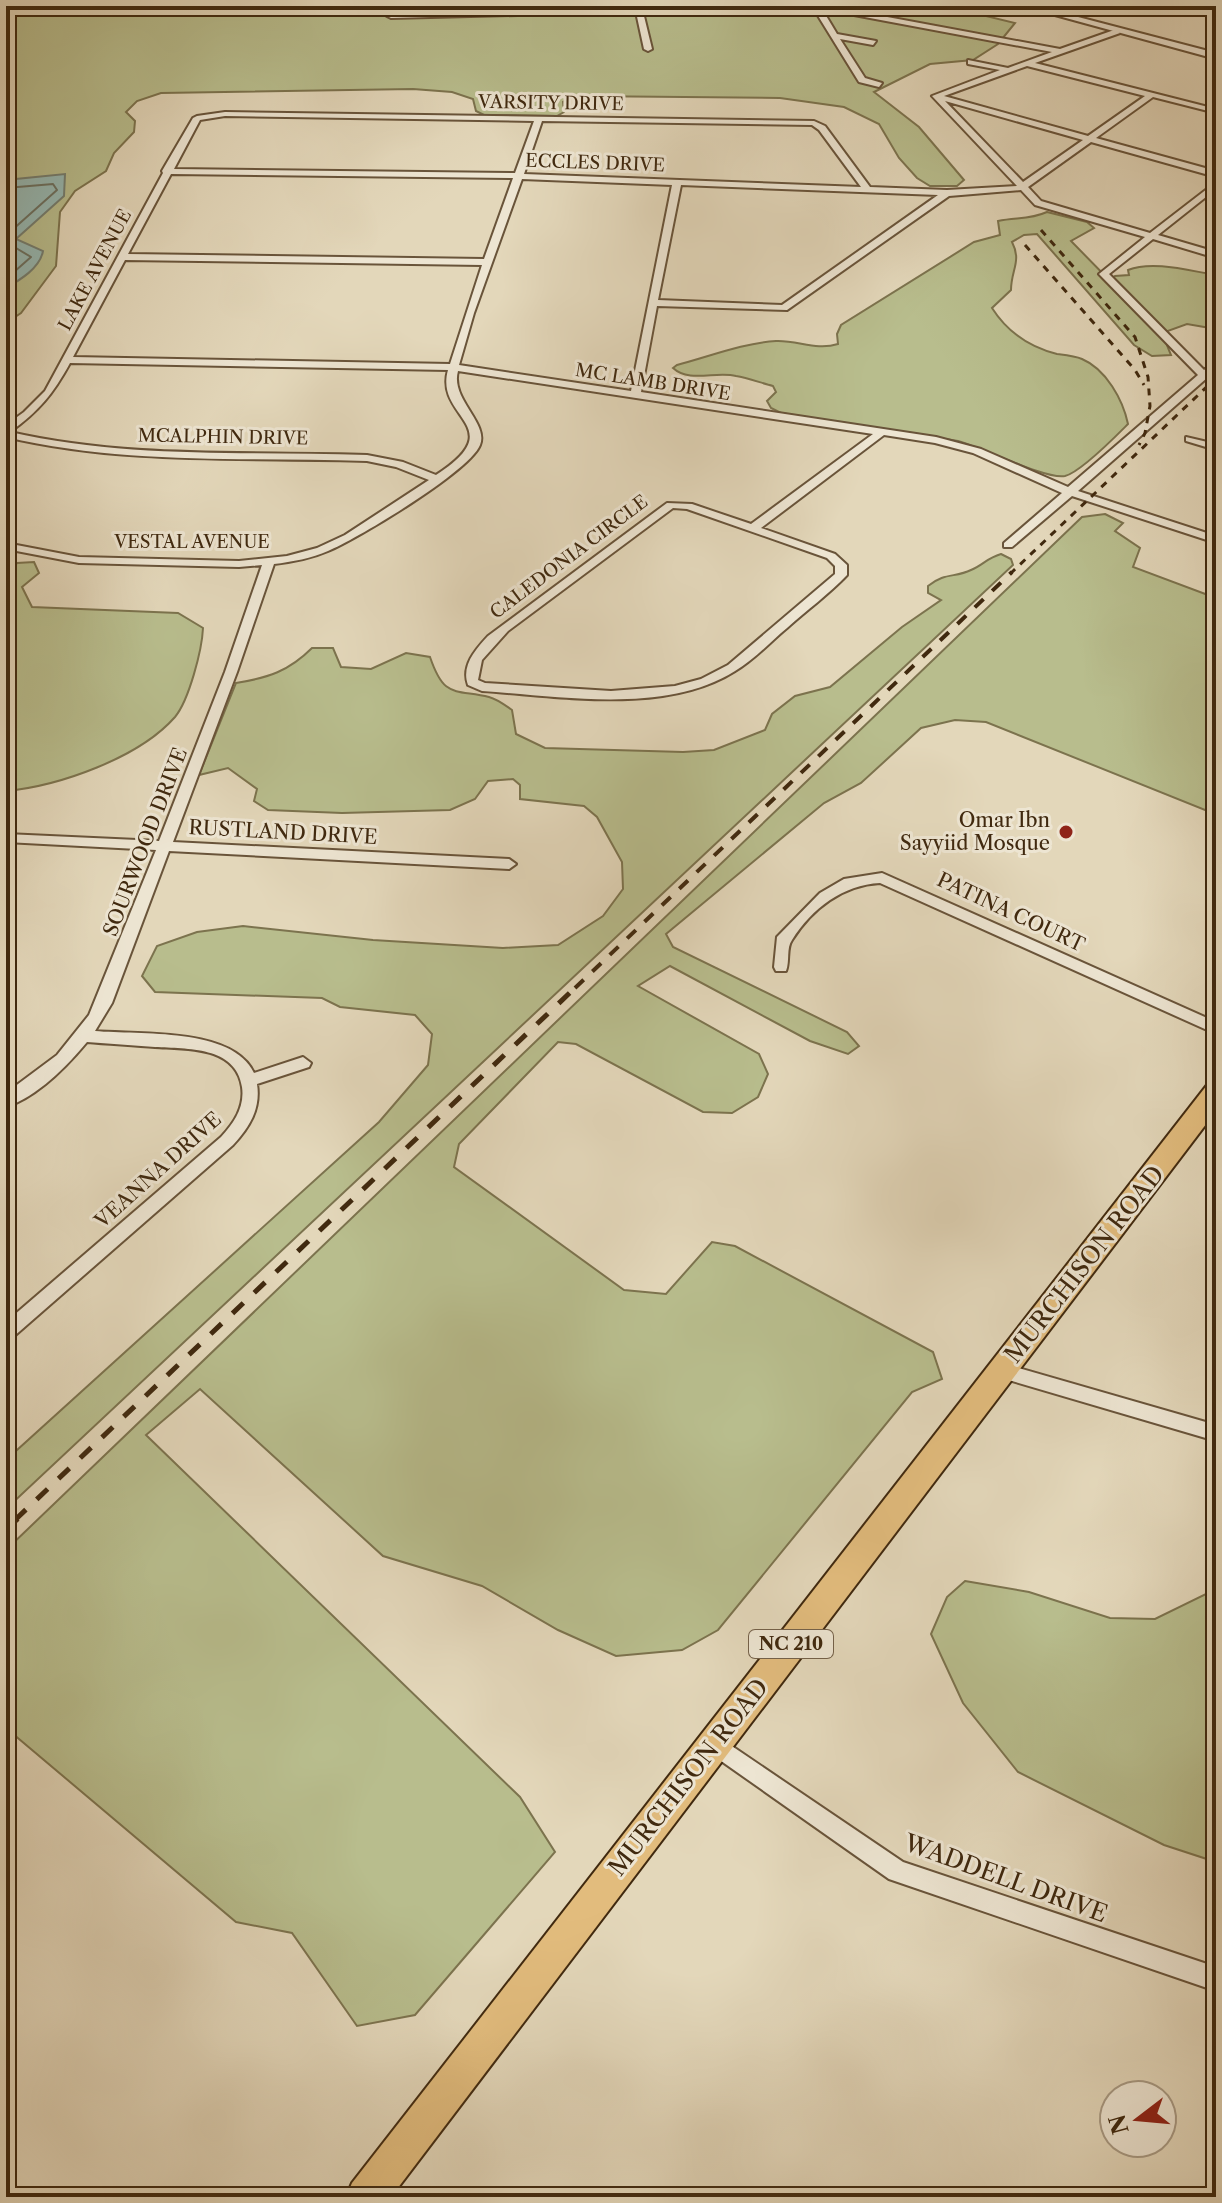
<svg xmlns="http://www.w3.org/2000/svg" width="1222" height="2203" font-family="'Libre Caslon Text',serif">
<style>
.green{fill:#b8bd8d;stroke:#7c734e;stroke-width:2}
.water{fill:#96b9b4;stroke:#747f72;stroke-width:2}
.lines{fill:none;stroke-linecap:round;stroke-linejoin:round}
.shore{stroke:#6b7162;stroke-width:2}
.minor-casing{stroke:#69543a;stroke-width:4}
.tertiary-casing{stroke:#69543a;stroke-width:4}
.primary-casing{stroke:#40290f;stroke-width:4}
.minor{fill:#ede5d2;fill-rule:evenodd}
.tertiary{fill:#ede5d2;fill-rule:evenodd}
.primary{fill:#e2bc7d;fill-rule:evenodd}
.rail-far3{stroke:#40290f;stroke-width:3;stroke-dasharray:7 7;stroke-linecap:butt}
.rail-far2{stroke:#40290f;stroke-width:4;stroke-dasharray:12 12;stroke-linecap:butt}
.rail-far1{stroke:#40290f;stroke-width:5;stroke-dasharray:15 15;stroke-linecap:butt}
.rail{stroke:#40290f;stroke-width:7;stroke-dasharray:19 19;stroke-linecap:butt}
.poi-dot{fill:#8f2418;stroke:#ede5d2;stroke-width:3}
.labels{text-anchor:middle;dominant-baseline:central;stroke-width:6;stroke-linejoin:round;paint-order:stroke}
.far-street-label{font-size:18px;fill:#40290f;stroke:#ede5d2}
.shield{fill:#ede5d2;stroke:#74614a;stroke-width:2}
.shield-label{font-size:18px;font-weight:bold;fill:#40290f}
.poi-label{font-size:20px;fill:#40290f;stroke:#ede5d2;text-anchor:end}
.street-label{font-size:20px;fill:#40290f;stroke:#ede5d2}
.near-street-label{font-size:24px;fill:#40290f;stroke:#ede5d2}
</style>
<rect width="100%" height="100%" fill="#e3d7ba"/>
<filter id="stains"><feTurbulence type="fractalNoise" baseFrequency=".0025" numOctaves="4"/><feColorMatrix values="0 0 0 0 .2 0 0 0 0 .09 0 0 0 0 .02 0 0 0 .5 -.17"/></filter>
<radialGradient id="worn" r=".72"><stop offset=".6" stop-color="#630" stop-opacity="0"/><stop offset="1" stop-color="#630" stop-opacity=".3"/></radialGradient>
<g class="green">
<polygon points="6,6 945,6 1015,23 998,44 973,60 930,64 874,92 919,127 964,180 957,186 930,186 917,178 899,158 879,124 844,107 780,98 578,96 563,102 564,112 557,116 484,115 476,111 473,99 452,92 413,89 161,93 137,101 126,112 135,121 134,132 114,153 106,171 75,191 60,212 56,266 21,313 6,323"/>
<path d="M 1047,212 L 1087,222 L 1094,228 L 1071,241 L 1117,288 L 1111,280 L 1115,276 L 1129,275 L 1128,270 C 1153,260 1190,271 1216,275 L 1216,329 L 1187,324 L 1162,333 L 1171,355 L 1152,356 L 1134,345 L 1037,234 L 1024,235 L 1012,242 C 1022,261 1011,270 1011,290 L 992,308 C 1008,333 1029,347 1057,354 C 1065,355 1075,356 1082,359 C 1106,369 1123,400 1128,424 C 1116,436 1081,472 1065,476 C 1047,480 983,448 958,441 L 781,413 L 771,408 L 767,401 L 776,392 L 773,386 C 761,383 748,378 736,376 C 716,371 689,383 673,368 L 677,365 C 708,357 743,343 776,341 C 798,340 816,351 838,344 L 837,334 L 841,325 L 974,242 L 1000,235 L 998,221 C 1016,217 1029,220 1047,212 Z"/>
<polygon points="1105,514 1123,523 1115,531 1140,548 1133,567 1216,598 1216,809 1205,810 986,722 955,720 921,728 861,783 824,803 666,934 673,947 847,1032 859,1046 848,1054 810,1041 670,966 638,986 759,1054 768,1074 758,1097 732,1113 703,1112 576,1044 558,1042 459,1144 454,1167 624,1290 666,1294 712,1242 735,1246 933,1352 942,1379 912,1392 718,1630 682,1650 616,1656 558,1630 482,1586 383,1556 200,1389 146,1435 520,1797 555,1852 415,2015 357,2026 292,1933 236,1922 6,1728 6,1550 1082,517"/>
<path d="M 1001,554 L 1011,559 L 1013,565 L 6,1509 L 6,1460 L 379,1122 L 428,1065 L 432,1034 L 415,1015 L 340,1007 L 322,998 L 155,992 L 142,976 L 157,946 L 197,932 L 243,926 L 373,940 L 503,948 L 558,945 L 603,916 L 623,889 L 622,862 L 597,817 L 584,806 L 520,799 L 520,785 L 513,779 L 488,781 L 475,799 L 450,810 L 342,813 L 268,810 L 254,801 L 257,789 L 228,768 L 199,775 L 236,683 C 268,678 289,671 312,648 L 333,648 L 341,667 L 371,669 L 406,653 L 430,657 C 444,698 453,689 489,697 C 497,699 505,705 512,710 L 516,734 L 545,748 L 683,752 L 714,750 L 765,730 L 772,714 L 795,696 L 830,687 L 902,627 L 941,600 L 928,593 L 928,586 C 945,572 955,578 971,570 C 983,565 987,558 1001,554 Z"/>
<path d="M 34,562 L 39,573 L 22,587 L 32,607 L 178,613 L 203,628 C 202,650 189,700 175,717 C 139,758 59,786 6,791 L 6,579 L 17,563 Z"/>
<polygon points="965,1581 1029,1592 1110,1618 1155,1619 1216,1589 1216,1862 1164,1845 1018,1772 963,1703 931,1634 947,1597"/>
</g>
<path class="water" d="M 65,174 L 64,196 L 16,239 L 43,251 C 40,268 20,280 6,288 L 6,180 Z"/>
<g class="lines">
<polyline class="shore" points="6,188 53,184 57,190 11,231 11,245 31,257 6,279"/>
<defs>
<g id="minor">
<path d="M 719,6 L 828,6 L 1060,49 L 1117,29 L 1120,33 L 1035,63 L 1216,109 L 1216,113 L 1153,97 L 1096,138 L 1216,171 L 1216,177 L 1091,142 L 1028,187 L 1041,201 L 1150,233 L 1216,182 L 1216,189 L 1158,235 L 1216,252 L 1216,258 L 1153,239 L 1109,274 L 1204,370 L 1216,362 L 1216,370 L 1078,491 L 1216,536 L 1216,543 L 1072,496 L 1012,547 L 1004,547 L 1004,543 L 1062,493 L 973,453 L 935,443 L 884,435 L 761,528 L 835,554 L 847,565 L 847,575 C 829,594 807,610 787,628 C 770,642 754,660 735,671 C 666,715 560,696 482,691 L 468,685 C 461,666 475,650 488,636 L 667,503 L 692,504 L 751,524 L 873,434 L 458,371 C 450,399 489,423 480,445 C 470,471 357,539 328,551 C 312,558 292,562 274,564 L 237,672 L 173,842 L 509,859 L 516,864 L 509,869 L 169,851 L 112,1003 L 95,1031 C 139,1035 233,1027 254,1073 L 303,1057 L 311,1063 L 309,1067 L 257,1084 C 261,1109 249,1128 233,1145 L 12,1338 L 6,1340 L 6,1322 L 221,1137 C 234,1123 245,1107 242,1087 C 236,1046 187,1049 155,1047 C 132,1045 110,1044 87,1042 C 67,1066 37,1097 6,1107 L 6,1093 L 57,1055 L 89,1015 L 156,850 L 6,842 L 6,834 L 159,841 L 225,672 L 262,565 L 239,567 L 79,563 L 6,549 L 6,543 L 79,557 L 239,561 L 287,556 L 317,548 L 345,535 L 429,480 L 396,467 L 367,461 C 246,457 125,465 6,437 L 6,425 L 24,412 L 45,391 L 163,173 L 162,171 L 193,118 L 197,116 L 225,112 L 814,121 L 825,126 L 870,187 L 947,190 L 1017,186 L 932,96 L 1000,70 L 968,64 L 968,60 L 1008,68 L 1052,52 L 822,9 L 837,34 L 876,41 L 873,45 L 840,39 L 865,78 L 882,83 L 879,87 L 859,82 L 812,6 L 643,12 L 652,49 L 648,51 L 644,49 L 636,12 L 391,18 L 387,16 L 391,14 ZM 1027,66 L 1145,96 L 1088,136 L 944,96 ZM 945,101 L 1083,140 L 1023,182 ZM 225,116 L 534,121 L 515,173 L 174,169 L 200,120 ZM 542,121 L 812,125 L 819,130 L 861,187 L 524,174 ZM 171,174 L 513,178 L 484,259 L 128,254 ZM 522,179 L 672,185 L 631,391 L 459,365 L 474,313 ZM 681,185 L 938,195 L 782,305 L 658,300 ZM 1021,190 L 1035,205 L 1145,237 L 1099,274 L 1198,375 L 1068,487 L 981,449 L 936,437 L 641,392 L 657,306 L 787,310 L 949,196 ZM 125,260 L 482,265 L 450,364 L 73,357 ZM 70,363 L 448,370 C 434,419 512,426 436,475 L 403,462 L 367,455 C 247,451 128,459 10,432 C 39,411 53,394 70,363 ZM 673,508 L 687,509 L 827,558 L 835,566 L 835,574 L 728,665 L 701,679 L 675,686 L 611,691 L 485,683 L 478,680 L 482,660 L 508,631 Z"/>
<polygon points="1186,437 1216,444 1216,450 1186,441"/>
<path d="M 882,873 L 1216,1022 L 1216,1034 L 880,883 C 843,885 812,908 792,940 C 786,948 790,961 786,971 L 776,971 L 774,967 L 777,937 L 820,893 L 844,879 Z"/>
<polygon points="1001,1363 1216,1425 1216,1441 995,1376 992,1371 995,1366"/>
<polygon points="714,1734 903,1862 1216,1967 1216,1991 889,1879 707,1751 703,1744 707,1737"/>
</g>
<polygon id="tertiary" points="1022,6 1036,6 1216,53 1216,59"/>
<polygon id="primary" points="1216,1082 1216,1111 391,2197 346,2197 352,2183 1207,1085"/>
</defs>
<use href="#minor" class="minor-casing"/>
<use href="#tertiary" class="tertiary-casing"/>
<use href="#primary" class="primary-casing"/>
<use href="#minor" class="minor"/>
<use href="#tertiary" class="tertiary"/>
<use href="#primary" class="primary"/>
<g class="rail-far3">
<polyline points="1041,230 1135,337 1148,377 1150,406 1145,433 1139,445"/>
<polyline points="1025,245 1135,370 1144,385"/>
<polyline points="1010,574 1216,378"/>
</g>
<polyline class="rail-far2" points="575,988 1012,572"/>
<polyline class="rail-far1" points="15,1520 577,986"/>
<polyline class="rail" points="6,1529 17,1518"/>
</g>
<circle class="poi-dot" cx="1066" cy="832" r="8"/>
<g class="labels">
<g class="far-street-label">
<text transform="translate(551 103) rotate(1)">VARSITY DRIVE</text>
<text transform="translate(595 163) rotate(2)">ECCLES DRIVE</text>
<text transform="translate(95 270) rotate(-62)">LAKE AVENUE</text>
<text transform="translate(653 382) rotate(9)">MC LAMB DRIVE</text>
<text transform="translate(223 437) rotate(1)">MCALPHIN DRIVE</text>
<text x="192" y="542">VESTAL AVENUE</text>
<text transform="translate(569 557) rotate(-37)">CALEDONIA CIRCLE</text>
</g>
<rect class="shield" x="749" y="1630" width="84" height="28" rx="6"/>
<g class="shield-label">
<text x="791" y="1644">NC 210</text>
</g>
<g class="poi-label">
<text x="1050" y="820">Omar Ibn<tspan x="1050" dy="23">Sayyiid Mosque</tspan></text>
</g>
<g class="street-label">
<text transform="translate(283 832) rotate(3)">RUSTLAND DRIVE</text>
<text transform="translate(145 842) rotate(-69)">SOURWOOD DRIVE</text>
<text transform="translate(1011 912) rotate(25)">PATINA COURT</text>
<text transform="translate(158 1170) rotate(-42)">VEANNA DRIVE</text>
</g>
<g class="near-street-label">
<text transform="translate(1084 1264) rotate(-52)">MURCHISON ROAD</text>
<text transform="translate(688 1777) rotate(-52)">MURCHISON ROAD</text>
<text transform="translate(1006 1878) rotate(20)">WADDELL DRIVE</text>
</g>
</g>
<rect width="1222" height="2203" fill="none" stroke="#e3d7ba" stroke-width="32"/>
<rect x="8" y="8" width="1206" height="2187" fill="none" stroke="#40290f" stroke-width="4"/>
<rect x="16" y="16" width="1190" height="2171" fill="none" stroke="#40290f" stroke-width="2"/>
<g transform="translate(1138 2119) rotate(254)"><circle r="38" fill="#ede5d2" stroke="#a89a84" stroke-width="2"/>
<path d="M0-6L14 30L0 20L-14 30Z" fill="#8f2418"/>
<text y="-12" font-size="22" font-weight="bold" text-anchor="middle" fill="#40290f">N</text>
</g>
<rect width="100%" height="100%" filter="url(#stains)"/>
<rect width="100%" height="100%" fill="url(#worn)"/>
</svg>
